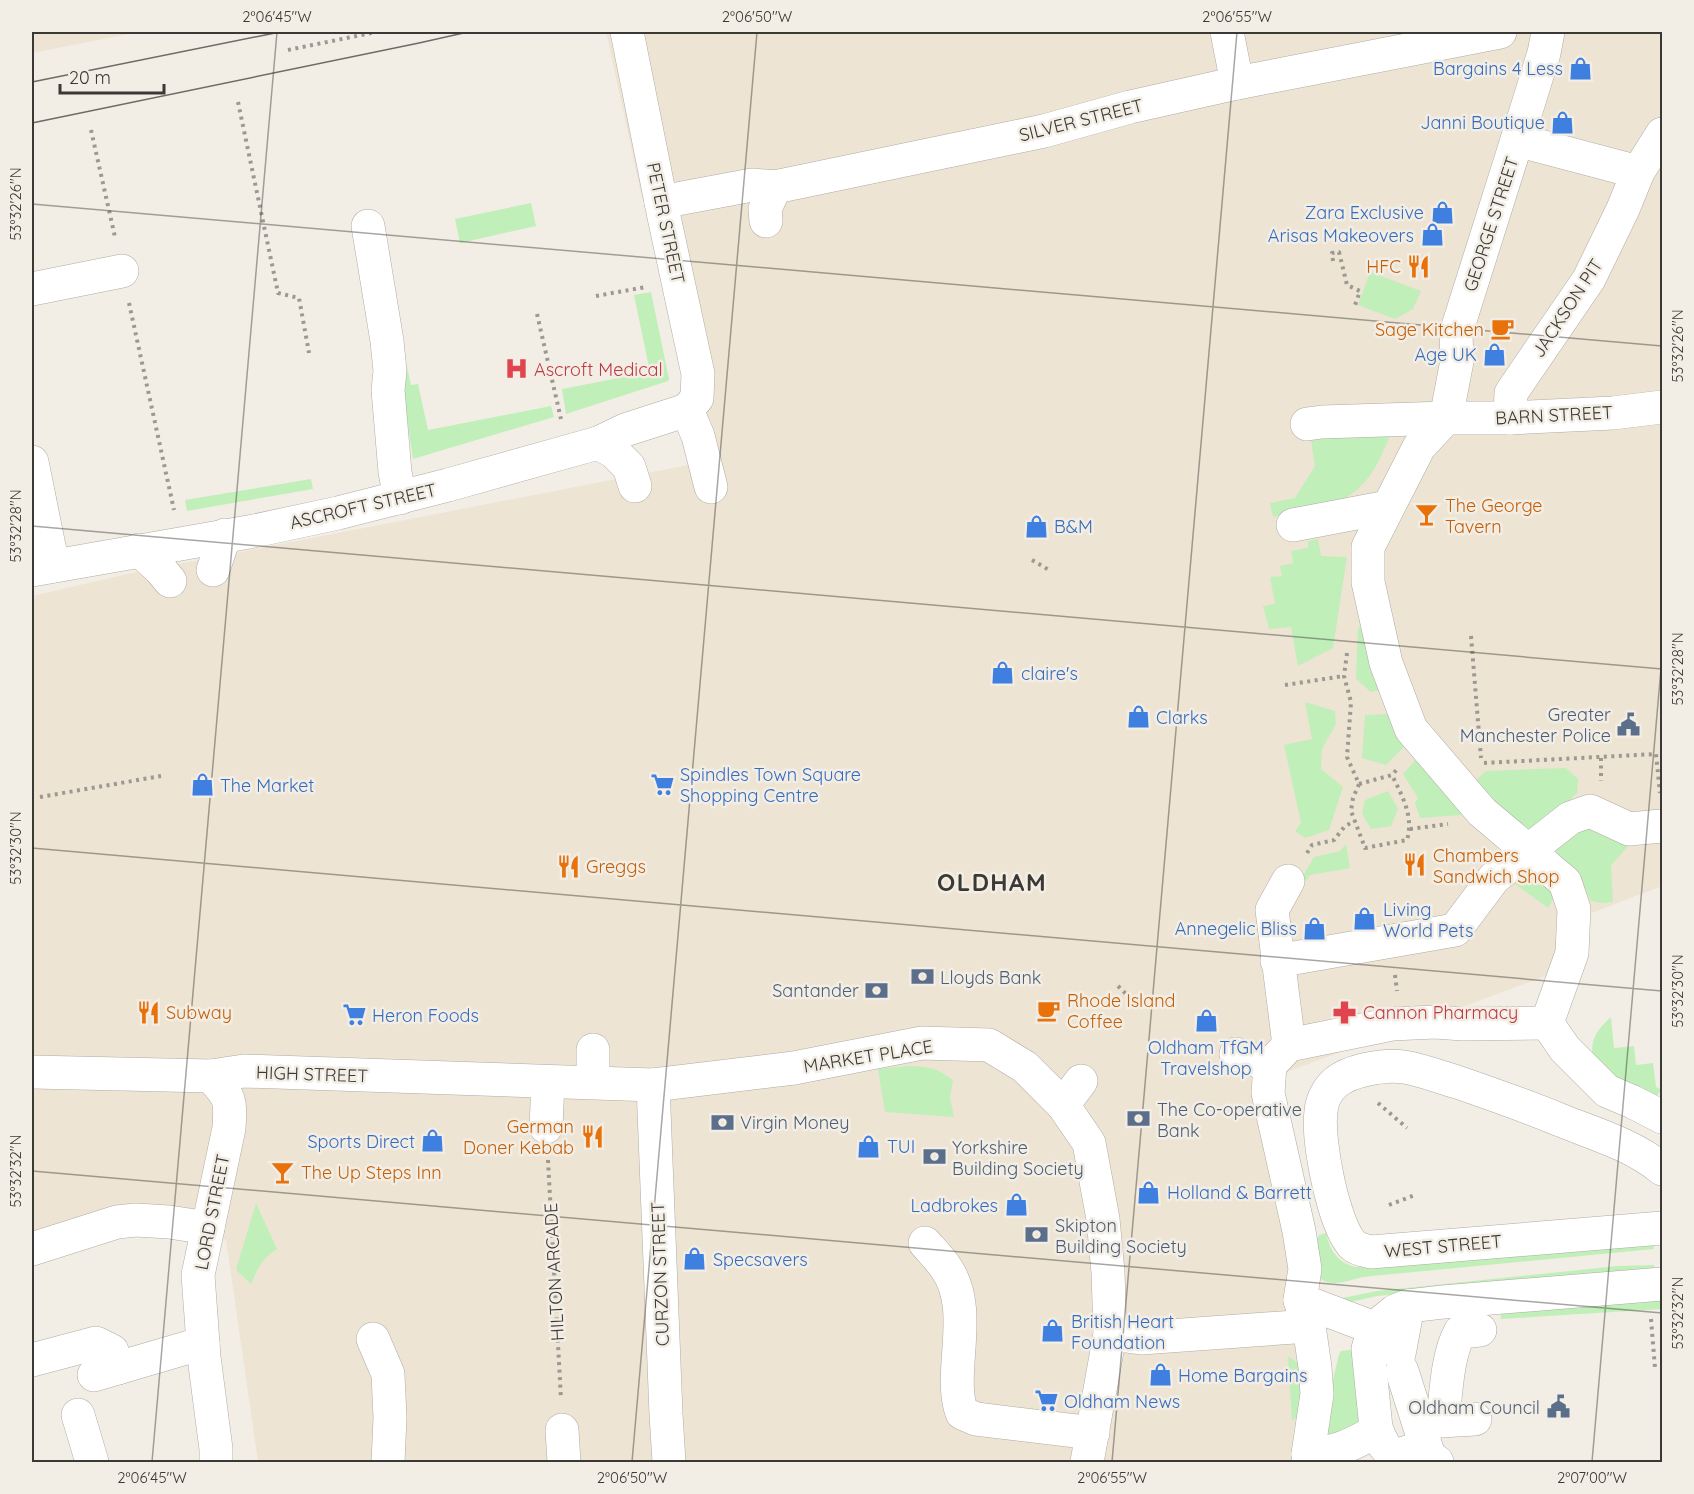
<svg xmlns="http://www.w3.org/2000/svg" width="1694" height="1494" font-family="Quicksand,sans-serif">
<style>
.built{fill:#ede4d4}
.green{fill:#c1efb9}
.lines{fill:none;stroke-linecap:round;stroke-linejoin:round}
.minor-casing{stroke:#b0aba3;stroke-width:34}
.path{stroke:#9c9892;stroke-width:4;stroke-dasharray:3 4.5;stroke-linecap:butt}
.minor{stroke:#fff;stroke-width:33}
.tram{stroke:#6e6b65;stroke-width:1.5}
.ticks{fill:none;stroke:#3b3935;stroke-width:1.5;stroke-opacity:0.45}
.labels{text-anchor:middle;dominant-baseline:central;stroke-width:5;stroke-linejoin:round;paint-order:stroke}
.shop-label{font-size:18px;fill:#366cbe;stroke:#f3eee5;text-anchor:start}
.street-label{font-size:18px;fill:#3b3935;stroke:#f3eee5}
.food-label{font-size:18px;fill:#c56008;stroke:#f3eee5;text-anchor:start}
.health-label{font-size:18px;fill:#be3a42;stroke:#f3eee5;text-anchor:start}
.service-label{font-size:18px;fill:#4e5e75;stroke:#f3eee5;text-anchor:start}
.district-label{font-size:24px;font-weight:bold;letter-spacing:1.5px;fill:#3b3935;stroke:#f3eee5}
.neatline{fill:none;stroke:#3b3935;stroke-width:2}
.ticks-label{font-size:15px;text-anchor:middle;fill:#3b3935}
</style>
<rect width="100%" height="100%" fill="#f3eee5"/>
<g class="built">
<polygon points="32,32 139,32 32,53"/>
<polygon points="606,32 1662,32 1662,886 1566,923 1562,970 1257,1083 1305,1294 1313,1462 258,1462 226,1240 158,1226 32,1256 32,596 127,574 714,460 640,189"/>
</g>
<g class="green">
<polygon points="531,203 536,226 460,243 455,219"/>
<polygon points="1370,272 1421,291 1413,309 1395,319 1358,305"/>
<polygon points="651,292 669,379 668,381 566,414 562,389 650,372 634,295"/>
<polygon points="407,367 411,385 418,384 428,430 551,406 554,417 413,459 404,399 404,371"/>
<path d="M 1390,435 C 1379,463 1369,485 1342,500 L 1273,517 L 1270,503 L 1295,498 L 1315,466 L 1311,441 L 1326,437 Z"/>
<polygon points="311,479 313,489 187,511 185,500"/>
<polygon points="1318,539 1321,556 1347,557 1333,648 1298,666 1291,627 1269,629 1263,606 1275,604 1270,577 1282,576 1280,566 1293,563 1291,551 1308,548 1308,541"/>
<polygon points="1365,625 1380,690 1371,692 1356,679 1358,628"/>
<polygon points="1305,702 1335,711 1336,724 1322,749 1321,769 1343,787 1329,830 1305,838 1295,831 1301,823 1284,745 1312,739"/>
<polygon points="1391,714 1409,742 1386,765 1362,758 1365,715"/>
<polygon points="1421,754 1472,806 1461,815 1420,818 1415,803 1418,798 1403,774"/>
<polygon points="1566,768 1578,779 1577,793 1543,826 1526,832 1474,782 1486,771"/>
<polygon points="1388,791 1398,809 1391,826 1371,829 1362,813 1365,800"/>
<polygon points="1589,823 1633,841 1611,865 1613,902 1600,903 1591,901 1576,870 1557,853 1555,847"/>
<polygon points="1346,844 1350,868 1310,875 1304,884 1300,881 1314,857 1340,851"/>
<polygon points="1532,864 1556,894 1548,908 1507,878"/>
<path d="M 1611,1017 L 1614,1048 L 1634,1046 L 1636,1065 L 1653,1063 L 1656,1087 L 1662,1090 L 1650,1102 L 1595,1071 C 1590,1044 1590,1036 1611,1017 Z"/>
<path d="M 908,1066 C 930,1067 935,1067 953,1080 L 950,1098 L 954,1117 L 885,1112 L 878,1069 Z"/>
<path d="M 256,1203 L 277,1249 C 262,1258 258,1268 251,1284 L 236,1270 Z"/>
<path d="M 1326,1233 C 1330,1250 1337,1262 1355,1267 L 1623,1241 L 1653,1239 L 1654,1249 L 1383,1275 C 1375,1276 1367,1276 1359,1278 C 1343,1282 1320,1291 1315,1267 C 1312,1251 1311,1251 1319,1235 Z"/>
<polygon points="1654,1265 1655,1270 1377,1296 1350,1302 1342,1298 1377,1291 1618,1266"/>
<polygon points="1662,1292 1662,1309 1501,1319 1500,1304"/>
<polygon points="1359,1349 1371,1426 1318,1444 1339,1354 1341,1351"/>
<polygon points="1288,1356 1306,1368 1297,1418 1292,1421"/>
</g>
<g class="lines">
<defs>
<g id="minor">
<polyline points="627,32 664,217 698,374 697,398 687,410"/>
<polyline points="1227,32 1237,83"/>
<polyline points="1517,140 1638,172"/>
<polyline points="661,202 752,185 775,187 1044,131 1130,107 1237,83 1500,32"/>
<polyline points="766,221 765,209 775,187"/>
<polyline points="368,226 387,341 390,371 388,390 395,472 400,498"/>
<polyline points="32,289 122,271"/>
<polyline points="687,410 698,436 711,487"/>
<polyline points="1510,418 1511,393 1589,279 1623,209 1638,172 1662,134"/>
<polyline points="1307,424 1322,422 1446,418 1510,418 1613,413 1662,407"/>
<polyline points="598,443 614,452 629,467 635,486"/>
<polyline points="32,462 53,566"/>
<polyline points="1293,525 1388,507"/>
<polyline points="139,550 160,569 170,581"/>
<polyline points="32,570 254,531 338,513 448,485 598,443 625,430 687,410"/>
<polyline points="213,570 225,535"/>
<polyline points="1288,881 1272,910 1289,1045"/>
<polyline points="1277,961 1455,930 1494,878 1570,818 1590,811 1629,829 1662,826"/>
<polyline points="1547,1023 1572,953 1574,909 1565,882 1482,812 1411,729 1386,663 1368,582 1368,547 1419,447 1446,418 1457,361 1456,333 1517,140 1544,53 1548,32"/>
<polyline points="1547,1023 1565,1049 1607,1091 1633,1102 1662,1117"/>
<polyline points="1236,1054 1270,1065"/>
<polyline points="32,1072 211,1076 244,1071 653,1085 794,1068 922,1043 989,1045 1025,1067 1063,1105 1089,1143 1103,1219 1108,1272 1110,1334 1087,1462"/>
<path d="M 211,1076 C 230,1098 231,1098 229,1128 L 198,1275 L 204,1357 L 216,1449 L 216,1462"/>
<polyline points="593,1082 593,1050"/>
<polyline points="653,1085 666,1414 669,1462"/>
<polyline points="1063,1105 1081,1081"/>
<polyline points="546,1127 548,1082"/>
<path d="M 1662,1169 C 1633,1145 1595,1134 1560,1120 C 1526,1106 1492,1094 1457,1082 C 1440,1077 1422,1070 1404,1067 C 1385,1064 1350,1070 1335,1083 C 1327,1090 1322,1101 1321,1111 C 1317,1140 1333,1221 1351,1243 C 1355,1249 1364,1250 1371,1252 L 1662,1228"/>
<path d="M 925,1243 C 932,1251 940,1259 946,1268 C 965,1295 960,1332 958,1362 C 957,1379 956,1397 962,1413 L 976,1419 L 1093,1433"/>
<polyline points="32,1249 117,1222 136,1220 169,1222 208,1228"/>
<polyline points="1300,1300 1374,1328"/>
<polyline points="1110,1334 1141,1338 1309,1326"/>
<polyline points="373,1339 388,1374 390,1418 388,1462"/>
<polyline points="1399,1354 1408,1306"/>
<polyline points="32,1360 96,1343 112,1351 118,1368"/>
<polyline points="1402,1371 1429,1456"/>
<polyline points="94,1375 203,1343"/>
<polyline points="78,1415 92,1462"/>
<path d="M 1443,1420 C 1446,1393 1447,1356 1460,1332 L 1480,1330"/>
<polyline points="1423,1422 1475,1419"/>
<polyline points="562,1430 564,1462"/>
<path d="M 1308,1454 C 1340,1452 1350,1445 1377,1431"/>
<polyline points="1309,1462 1308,1454 1317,1394 1315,1367 1309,1326 1300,1300 1305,1269 1299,1231 1268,1093 1270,1065 1289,1045 1392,1024 1435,1022 1463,1024 1547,1023"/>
<path d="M 1437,1462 C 1430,1457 1420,1450 1411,1451 C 1406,1452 1402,1455 1396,1454 C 1385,1453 1380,1437 1376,1428 L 1368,1349 L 1374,1328 L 1395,1311 L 1408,1306 L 1443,1302 L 1662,1284"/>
</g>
</defs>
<use href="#minor" class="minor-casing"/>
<g class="path">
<polyline points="288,50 376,32"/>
<polyline points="238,102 278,293 299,298 309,353"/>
<polyline points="91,130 115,237"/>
<polyline points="1333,261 1332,253 1339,252 1347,285 1360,291 1354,308"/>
<polyline points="596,296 646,287"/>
<polyline points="129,303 174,510"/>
<polyline points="537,314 561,419"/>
<polyline points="1032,560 1049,570"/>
<polyline points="1471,636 1481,758"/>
<path d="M 1347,653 L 1344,676 L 1351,702 L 1347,757 L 1359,784 L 1353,798 L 1351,811 L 1365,848 L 1407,840 C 1414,816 1402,796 1392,775"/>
<polyline points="1285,685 1344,676"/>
<polyline points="1601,758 1601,781"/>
<polyline points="1484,763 1656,754 1660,793"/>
<polyline points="1359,784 1392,775 1399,767"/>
<polyline points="40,797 161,776"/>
<polyline points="1410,829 1448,824"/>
<polyline points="1307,853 1312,845 1334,840 1345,826 1355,821"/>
<polyline points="1395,975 1397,991"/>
<polyline points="1118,986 1136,1004"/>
<polyline points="1378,1103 1407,1128"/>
<polyline points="548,1160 561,1399"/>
<polyline points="1389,1205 1415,1195"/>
<polyline points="1651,1319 1655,1368"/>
</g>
<use href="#minor" class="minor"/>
<g class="tram">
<polyline points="32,82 280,32"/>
<polyline points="32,123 419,43 468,32"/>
</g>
</g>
<path class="ticks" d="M 32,204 L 1662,346M 32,526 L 1662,669M 32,848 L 1662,991M 32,1171 L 1662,1313M 152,1462 L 277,32M 632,1462 L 757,32M 1112,1462 L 1237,32M 1592,1462 L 1662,657"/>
<defs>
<symbol id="shop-bare" viewBox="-9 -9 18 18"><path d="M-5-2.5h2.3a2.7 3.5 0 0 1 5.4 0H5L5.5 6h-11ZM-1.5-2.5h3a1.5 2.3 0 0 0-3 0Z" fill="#3f7fe0" stroke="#f3eee5" stroke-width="2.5" paint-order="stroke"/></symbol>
<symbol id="restaurant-bare" viewBox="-9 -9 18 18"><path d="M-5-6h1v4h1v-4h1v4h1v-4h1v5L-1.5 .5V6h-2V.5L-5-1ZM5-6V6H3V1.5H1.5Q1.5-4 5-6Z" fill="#e8710a" stroke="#f3eee5" stroke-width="2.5" paint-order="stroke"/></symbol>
<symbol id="cafe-bare" viewBox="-9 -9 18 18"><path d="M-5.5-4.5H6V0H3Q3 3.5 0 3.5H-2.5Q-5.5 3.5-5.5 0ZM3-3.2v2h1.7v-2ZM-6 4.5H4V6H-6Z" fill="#e8710a" stroke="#f3eee5" stroke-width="2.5" paint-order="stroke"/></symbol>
<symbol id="hospital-bare" viewBox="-9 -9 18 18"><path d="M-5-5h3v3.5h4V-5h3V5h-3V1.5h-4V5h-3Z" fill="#e0444e" stroke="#f3eee5" stroke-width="2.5" paint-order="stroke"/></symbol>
<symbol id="bar-bare" viewBox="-9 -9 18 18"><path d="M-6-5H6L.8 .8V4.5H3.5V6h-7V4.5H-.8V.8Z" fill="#e8710a" stroke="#f3eee5" stroke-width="2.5" paint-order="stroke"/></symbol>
<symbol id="civic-bare" viewBox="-9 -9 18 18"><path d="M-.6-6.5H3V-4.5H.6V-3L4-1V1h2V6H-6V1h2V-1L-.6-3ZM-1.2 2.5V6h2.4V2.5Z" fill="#5c6f8a" stroke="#f3eee5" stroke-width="2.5" paint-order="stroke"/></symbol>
<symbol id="supermarket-bare" viewBox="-9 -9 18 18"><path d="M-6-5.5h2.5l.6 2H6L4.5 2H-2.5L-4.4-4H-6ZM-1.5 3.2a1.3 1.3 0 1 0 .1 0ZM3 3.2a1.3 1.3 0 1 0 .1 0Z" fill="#3f7fe0" stroke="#f3eee5" stroke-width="2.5" paint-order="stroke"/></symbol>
<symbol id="bank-bare" viewBox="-9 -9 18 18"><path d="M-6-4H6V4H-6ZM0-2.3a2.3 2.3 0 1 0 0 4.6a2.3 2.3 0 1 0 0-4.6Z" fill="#5c6f8a" stroke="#f3eee5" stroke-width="2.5" paint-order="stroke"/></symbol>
<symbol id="pharmacy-bare" viewBox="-9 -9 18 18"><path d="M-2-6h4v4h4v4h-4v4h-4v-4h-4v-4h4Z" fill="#e0444e" stroke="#f3eee5" stroke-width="2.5" paint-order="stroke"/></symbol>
</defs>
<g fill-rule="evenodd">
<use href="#shop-bare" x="1564" y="52" width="33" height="33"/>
<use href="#shop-bare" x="1546" y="106" width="33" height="33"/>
<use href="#shop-bare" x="1426" y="196" width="33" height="33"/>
<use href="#shop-bare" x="1416" y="218" width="33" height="33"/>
<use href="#restaurant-bare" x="1402" y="250" width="33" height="33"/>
<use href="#cafe-bare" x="1486" y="312" width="33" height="33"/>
<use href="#shop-bare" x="1478" y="338" width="33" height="33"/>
<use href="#hospital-bare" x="500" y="352" width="33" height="33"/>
<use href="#bar-bare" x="1410" y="498" width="33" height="33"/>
<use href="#shop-bare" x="1020" y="510" width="33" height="33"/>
<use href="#shop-bare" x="986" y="656" width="33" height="33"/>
<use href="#shop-bare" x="1122" y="700" width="33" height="33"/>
<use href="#civic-bare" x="1612" y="708" width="33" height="33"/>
<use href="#supermarket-bare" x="646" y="768" width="33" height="33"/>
<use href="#shop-bare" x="186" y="768" width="33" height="33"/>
<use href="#restaurant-bare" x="1398" y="848" width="33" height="33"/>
<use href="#restaurant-bare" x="552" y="850" width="33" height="33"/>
<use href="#shop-bare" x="1348" y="902" width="33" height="33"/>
<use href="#shop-bare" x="1298" y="912" width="33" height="33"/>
<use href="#bank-bare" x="906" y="960" width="33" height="33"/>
<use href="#bank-bare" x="860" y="974" width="33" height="33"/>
<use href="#cafe-bare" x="1032" y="994" width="33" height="33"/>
<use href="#restaurant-bare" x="132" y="996" width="33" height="33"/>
<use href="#pharmacy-bare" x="1328" y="996" width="33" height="33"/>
<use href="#supermarket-bare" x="338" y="998" width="33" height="33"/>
<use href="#shop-bare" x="1190" y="1004" width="33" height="33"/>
<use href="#bank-bare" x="1122" y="1102" width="33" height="33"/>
<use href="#bank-bare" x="706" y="1106" width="33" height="33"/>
<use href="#restaurant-bare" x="576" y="1120" width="33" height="33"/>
<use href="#shop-bare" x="416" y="1124" width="33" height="33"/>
<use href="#shop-bare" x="852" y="1130" width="33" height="33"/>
<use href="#bank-bare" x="918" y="1140" width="33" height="33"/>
<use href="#bar-bare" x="266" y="1156" width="33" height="33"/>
<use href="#shop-bare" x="1132" y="1176" width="33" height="33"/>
<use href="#shop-bare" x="1000" y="1188" width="33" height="33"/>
<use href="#bank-bare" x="1020" y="1218" width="33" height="33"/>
<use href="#shop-bare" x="678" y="1242" width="33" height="33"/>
<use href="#shop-bare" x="1036" y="1314" width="33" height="33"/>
<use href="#shop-bare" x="1144" y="1358" width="33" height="33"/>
<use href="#supermarket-bare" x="1030" y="1384" width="33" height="33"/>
<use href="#civic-bare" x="1542" y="1390" width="33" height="33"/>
</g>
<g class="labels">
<g class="shop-label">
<text x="1563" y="68" text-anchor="end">Bargains 4 Less</text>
<text x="1545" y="122" text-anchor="end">Janni Boutique</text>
<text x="1424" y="212" text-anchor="end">Zara Exclusive</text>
<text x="1414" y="235" text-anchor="end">Arisas Makeovers</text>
<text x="1477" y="354" text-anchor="end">Age UK</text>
<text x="1054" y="526">B&amp;M</text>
<text x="1021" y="673">claire's</text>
<text x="1156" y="717">Clarks</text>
<text x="680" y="774">Spindles Town Square<tspan x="680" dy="21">Shopping Centre</tspan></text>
<text x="220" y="785">The Market</text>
<text x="1383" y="909">Living<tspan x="1383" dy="21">World Pets</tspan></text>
<text x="1297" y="928" text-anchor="end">Annegelic Bliss</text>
<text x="372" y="1015">Heron Foods</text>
<text x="1206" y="1047" text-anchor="middle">Oldham TfGM<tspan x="1206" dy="21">Travelshop</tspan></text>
<text x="415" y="1141" text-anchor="end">Sports Direct</text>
<text x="887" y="1146">TUI</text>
<text x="1167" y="1192">Holland &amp; Barrett</text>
<text x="998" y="1205" text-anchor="end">Ladbrokes</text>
<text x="713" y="1259">Specsavers</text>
<text x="1071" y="1321">British Heart<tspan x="1071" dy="21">Foundation</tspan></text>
<text x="1178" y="1375">Home Bargains</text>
<text x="1064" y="1401">Oldham News</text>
</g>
<g class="street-label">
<text transform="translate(1081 120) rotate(-14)">SILVER STREET</text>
<text transform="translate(666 223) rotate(78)">PETER STREET</text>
<text transform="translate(1491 224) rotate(-72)">GEORGE STREET</text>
<text transform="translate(1567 308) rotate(-57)">JACKSON PIT</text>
<text transform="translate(1554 415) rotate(-3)">BARN STREET</text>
<text transform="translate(363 506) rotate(-13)">ASCROFT STREET</text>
<text transform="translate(868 1056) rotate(-9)">MARKET PLACE</text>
<text transform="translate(312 1074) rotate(2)">HIGH STREET</text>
<text transform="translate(212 1212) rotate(-79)">LORD STREET</text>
<text transform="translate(1443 1246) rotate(-5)">WEST STREET</text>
<text transform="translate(554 1272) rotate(-93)">HILTON ARCADE</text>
<text transform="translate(660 1274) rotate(-92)">CURZON STREET</text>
</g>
<g class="food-label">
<text x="1401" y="266" text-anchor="end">HFC</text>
<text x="1484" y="329" text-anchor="end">Sage Kitchen</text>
<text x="1445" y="505">The George<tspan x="1445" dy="21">Tavern</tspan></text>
<text x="1433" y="855">Chambers<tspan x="1433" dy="21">Sandwich Shop</tspan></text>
<text x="586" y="866">Greggs</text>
<text x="1067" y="1000">Rhode Island<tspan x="1067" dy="21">Coffee</tspan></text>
<text x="166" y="1012">Subway</text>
<text x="574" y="1126" text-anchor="end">German<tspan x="574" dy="21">Doner Kebab</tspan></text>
<text x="301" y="1172">The Up Steps Inn</text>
</g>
<g class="health-label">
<text x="534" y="369">Ascroft Medical</text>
<text x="1363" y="1012">Cannon Pharmacy</text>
</g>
<g class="service-label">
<text x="1611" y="714" text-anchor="end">Greater<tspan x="1611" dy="21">Manchester Police</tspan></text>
<text x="940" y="977">Lloyds Bank</text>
<text x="859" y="990" text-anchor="end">Santander</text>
<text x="1157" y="1109">The Co-operative<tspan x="1157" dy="21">Bank</tspan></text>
<text x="740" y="1122">Virgin Money</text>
<text x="952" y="1147">Yorkshire<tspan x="952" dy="21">Building Society</tspan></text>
<text x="1055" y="1225">Skipton<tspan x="1055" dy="21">Building Society</tspan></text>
<text x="1540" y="1407" text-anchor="end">Oldham Council</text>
</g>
<g class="district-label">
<text x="992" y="882">OLDHAM</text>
</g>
</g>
<rect width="1694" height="1494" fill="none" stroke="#f3eee5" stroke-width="66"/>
<path d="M60 84v9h104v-9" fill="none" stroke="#3b3935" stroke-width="3"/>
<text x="69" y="84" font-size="18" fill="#3b3935" stroke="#f3eee5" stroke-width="4.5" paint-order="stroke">20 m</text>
<rect x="33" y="33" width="1628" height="1428" class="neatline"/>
<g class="ticks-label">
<text x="277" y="22">2°06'45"W</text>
<text x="757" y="22">2°06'50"W</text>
<text x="1237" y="22">2°06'55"W</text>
<text transform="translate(16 204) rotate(-90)" y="5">53°32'26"N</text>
<text transform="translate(1678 346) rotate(-90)" y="5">53°32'26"N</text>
<text transform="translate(16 526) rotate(-90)" y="5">53°32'28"N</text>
<text transform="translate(1678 669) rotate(-90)" y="5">53°32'28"N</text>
<text transform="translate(16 848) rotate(-90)" y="5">53°32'30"N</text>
<text transform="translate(1678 991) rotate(-90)" y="5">53°32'30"N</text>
<text transform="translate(16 1171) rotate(-90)" y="5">53°32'32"N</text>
<text transform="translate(1678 1313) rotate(-90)" y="5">53°32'32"N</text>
<text x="152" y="1483">2°06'45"W</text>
<text x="632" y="1483">2°06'50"W</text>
<text x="1112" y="1483">2°06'55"W</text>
<text x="1592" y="1483">2°07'00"W</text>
</g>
</svg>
